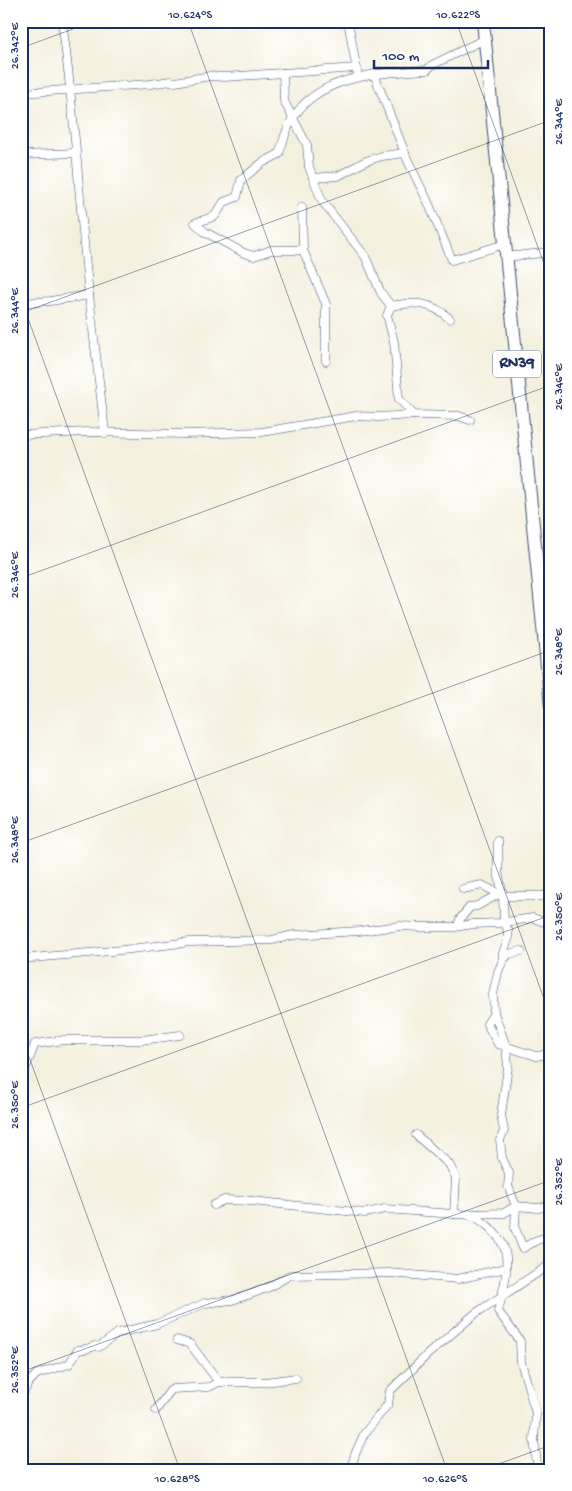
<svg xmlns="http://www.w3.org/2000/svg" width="572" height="1491" font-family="'Gochi Hand',sans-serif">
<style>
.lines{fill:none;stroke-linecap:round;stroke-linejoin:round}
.minor-casing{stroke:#3c4c71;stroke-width:9}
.trunk-casing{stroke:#3c4c71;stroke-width:14}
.minor{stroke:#fff;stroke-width:8}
.trunk{stroke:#fff;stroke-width:12}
.ticks{fill:none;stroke:#1b2f5e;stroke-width:1;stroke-opacity:0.45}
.labels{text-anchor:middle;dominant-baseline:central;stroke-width:4;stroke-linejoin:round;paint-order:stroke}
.shield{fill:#fff;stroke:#5f6d8e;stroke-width:1}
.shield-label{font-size:16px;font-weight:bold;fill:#1b2f5e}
.neatline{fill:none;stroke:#1b2f5e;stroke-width:2}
.ticks-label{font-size:12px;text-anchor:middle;fill:#1b2f5e}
</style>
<rect width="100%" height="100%" fill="#fff"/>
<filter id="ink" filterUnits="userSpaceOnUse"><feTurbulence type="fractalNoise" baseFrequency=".02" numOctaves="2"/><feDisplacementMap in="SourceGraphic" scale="10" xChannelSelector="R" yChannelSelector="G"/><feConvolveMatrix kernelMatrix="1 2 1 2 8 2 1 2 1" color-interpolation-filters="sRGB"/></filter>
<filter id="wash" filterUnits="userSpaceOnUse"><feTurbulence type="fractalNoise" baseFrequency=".0096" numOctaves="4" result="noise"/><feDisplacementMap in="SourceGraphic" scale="20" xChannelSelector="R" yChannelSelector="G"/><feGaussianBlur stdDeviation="1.12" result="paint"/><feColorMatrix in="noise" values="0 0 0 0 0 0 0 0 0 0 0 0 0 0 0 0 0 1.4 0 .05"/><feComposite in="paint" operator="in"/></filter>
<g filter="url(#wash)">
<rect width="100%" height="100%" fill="#f4f0de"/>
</g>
<g filter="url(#ink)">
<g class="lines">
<defs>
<g id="minor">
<path d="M 62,21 C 75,112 79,203 89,295"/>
<polyline points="348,21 357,71"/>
<polyline points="283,73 284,101 307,145 309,167 322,201 365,256 381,293 391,306 387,315 394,342 399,399 414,415 459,416 470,420"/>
<polyline points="374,74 408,161 428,202 452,260 505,244"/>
<polyline points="21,93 150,84 171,81 175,82 210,76 224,77 357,68"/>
<polyline points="21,155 77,153"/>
<polyline points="313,178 338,176 366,161 382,156 405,153"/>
<polyline points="302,207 303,250 326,304 326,361"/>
<path d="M 303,250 L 271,250 L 254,256 L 244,253 L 205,232 L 195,223 L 215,216 L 224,202 L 237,197 L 241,180 L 262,163 L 279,154 C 283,143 286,128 293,118 C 320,74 381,73 427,70 L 432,65 L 485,39"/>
<polyline points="506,257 551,252"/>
<polyline points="21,303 50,301 89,295 105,433"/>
<path d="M 391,306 C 414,301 432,302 450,319"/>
<polyline points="21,435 88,432 184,434 262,432 356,416 378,417 414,415"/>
<polyline points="498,841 498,872 503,896 504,922 508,930 508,940 503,953 503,960 498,972 493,994 494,1013 506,1046 508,1067 501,1115 504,1131 500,1140 502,1158 509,1173 508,1186 516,1206 515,1228 523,1248 537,1240 551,1236"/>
<polyline points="463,889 482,885 503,896 544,896 551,892"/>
<polyline points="458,926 460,919 470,907 477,906 499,894"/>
<polyline points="21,959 122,950 190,942 272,940 294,935 359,931 400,926 420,927 455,927 473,924 499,923 533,918 544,922 551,920"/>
<polyline points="503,960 509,954 521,951"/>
<polyline points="494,1013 487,1024 498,1044 536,1056 551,1054"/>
<polyline points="21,1079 35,1044 64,1040 142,1040 180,1035"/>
<path d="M 416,1135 L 449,1164 L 456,1178 L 454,1214 C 472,1214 475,1215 489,1227 C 495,1233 500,1238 503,1245 C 511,1262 503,1294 498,1311 L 520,1341 L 521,1362 L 536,1414 L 534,1439 L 537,1464 L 540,1470"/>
<polyline points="214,1205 224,1200 252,1201 365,1213 385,1209 454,1214"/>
<polyline points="470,1214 504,1213 516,1206 538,1208 551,1206"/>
<polyline points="177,1340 190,1344 219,1382"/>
<polyline points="21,1393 24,1392 28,1383 37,1374 69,1364 78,1350 86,1349 95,1346 99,1347 118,1333 157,1324 205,1303 232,1300 251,1294 269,1287 290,1275 389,1273 458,1279 506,1268"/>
<polyline points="156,1410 170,1391 173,1389 209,1387 219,1382 265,1382 296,1378"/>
<polyline points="350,1470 356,1452 364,1434 388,1404 390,1391 428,1354 476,1313 551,1264"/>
</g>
<polyline id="trunk" points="483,21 551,707"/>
</defs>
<use href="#minor" class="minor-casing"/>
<use href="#trunk" class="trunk-casing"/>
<use href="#minor" class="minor"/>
<use href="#trunk" class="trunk"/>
</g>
</g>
<path class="ticks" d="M 188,21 L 551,1018M 456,21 L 551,283M 21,48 L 95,21M 21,299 L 447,1470M 21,313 L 551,120M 21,578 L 551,385M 21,843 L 551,650M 21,1035 L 180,1470M 21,1108 L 551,915M 21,1372 L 551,1180M 482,1470 L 551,1445"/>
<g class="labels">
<rect class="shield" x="493" y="350.5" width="48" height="27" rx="4"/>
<g class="shield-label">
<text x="517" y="364">RN39</text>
</g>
</g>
<rect width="572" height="1491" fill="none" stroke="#fff" stroke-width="55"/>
<path d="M374 60v8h114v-8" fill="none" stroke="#1b2f5e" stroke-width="2.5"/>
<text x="382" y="60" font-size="15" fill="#1b2f5e" stroke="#ffffff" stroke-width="4" paint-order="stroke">100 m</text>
<rect x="28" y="28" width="516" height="1436" class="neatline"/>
<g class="ticks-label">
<text x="190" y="18">10.624°S</text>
<text x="458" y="18">10.622°S</text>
<text transform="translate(14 46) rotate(-90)" y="4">26.342°E</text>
<text transform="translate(558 122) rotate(-90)" y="4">26.344°E</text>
<text transform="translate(14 311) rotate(-90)" y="4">26.344°E</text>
<text transform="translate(558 387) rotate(-90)" y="4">26.346°E</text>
<text transform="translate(14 575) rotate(-90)" y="4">26.346°E</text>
<text transform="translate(558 652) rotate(-90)" y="4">26.348°E</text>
<text transform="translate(14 840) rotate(-90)" y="4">26.348°E</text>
<text transform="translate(558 917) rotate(-90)" y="4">26.350°E</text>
<text transform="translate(14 1105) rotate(-90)" y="4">26.350°E</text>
<text transform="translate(558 1182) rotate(-90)" y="4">26.352°E</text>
<text transform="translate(14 1370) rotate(-90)" y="4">26.352°E</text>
<text x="177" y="1482">10.628°S</text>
<text x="445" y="1482">10.626°S</text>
</g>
</svg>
